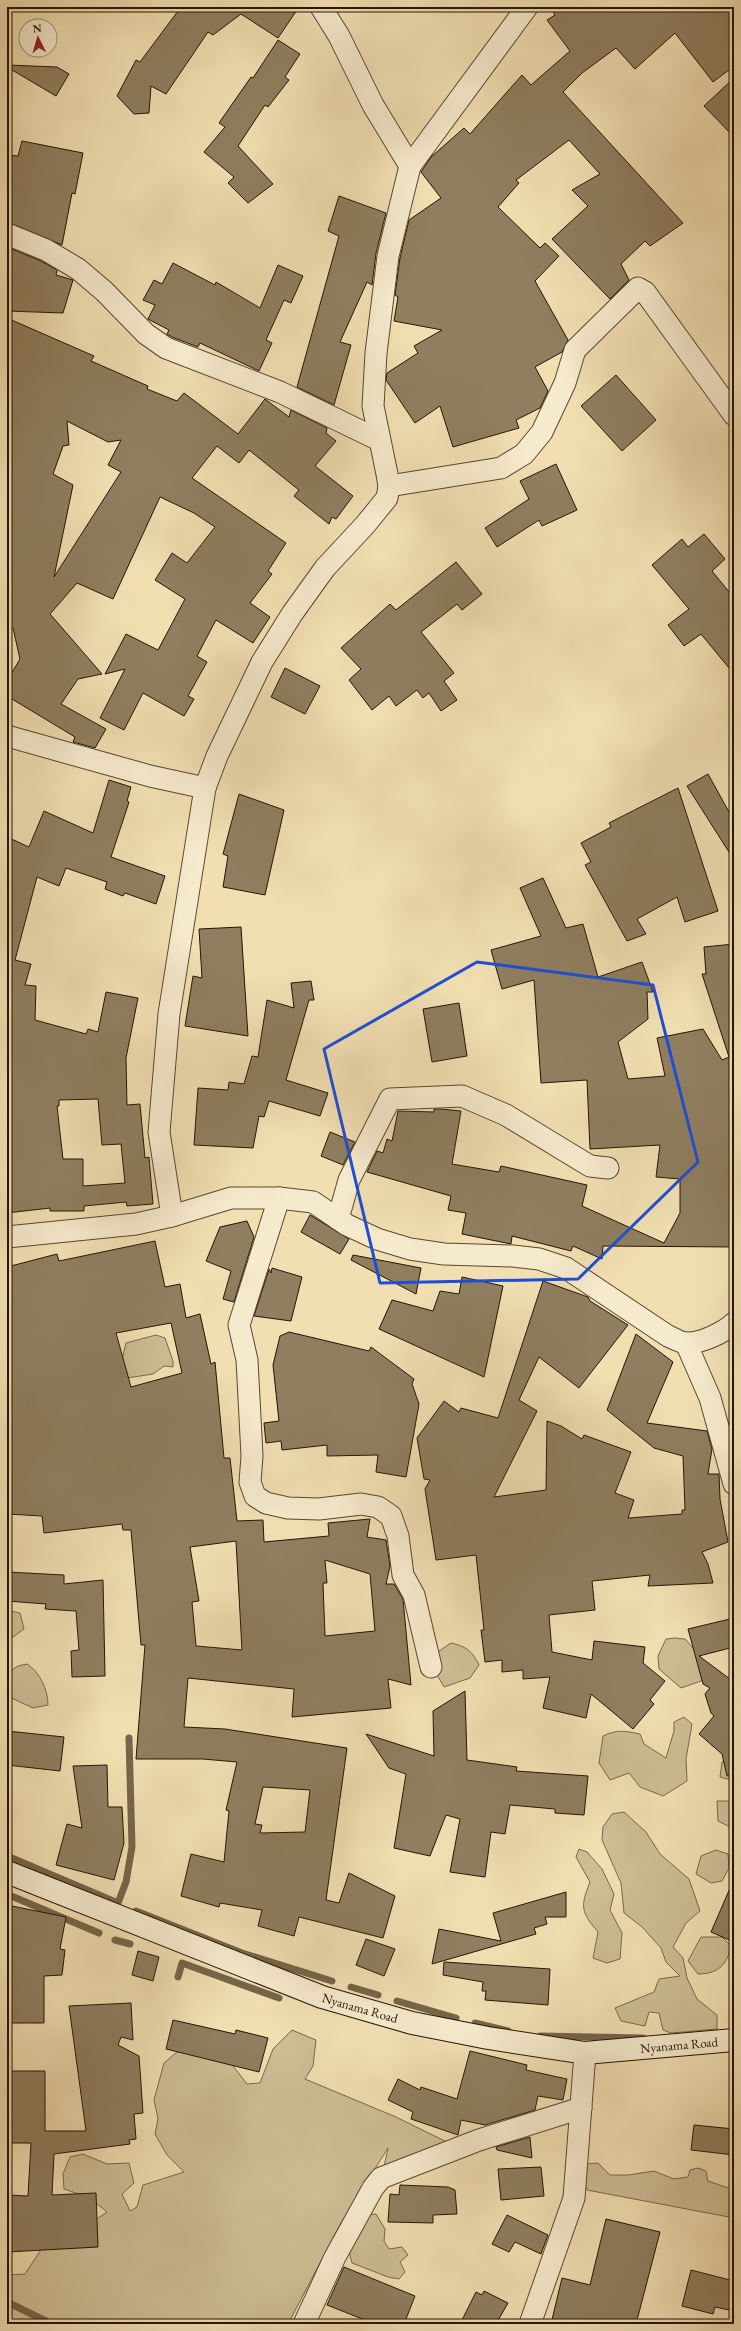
<svg xmlns="http://www.w3.org/2000/svg" width="741" height="2331" font-family="'EB Garamond',serif">
<style>
.green{fill:#cebd95;stroke:#79694d}
.lines{fill:none;stroke-linecap:round;stroke-linejoin:round}
.stream{stroke:#756549;stroke-width:7}
.building{fill:#8f7e5f;stroke:#241505;fill-rule:evenodd}
.street-casing{stroke:#574830;stroke-width:23}
.secondary-casing{stroke:#241505;stroke-width:24}
.street{stroke:#f6eacd;stroke-width:21}
.secondary{stroke:#f6eacd;stroke-width:22}
.marked{fill:none;stroke:#1d4ed8;stroke-width:3;stroke-linejoin:round}
.labels{text-anchor:middle;dominant-baseline:central;stroke-width:4;stroke-linejoin:round;paint-order:stroke}
.street-label{font-size:13px;fill:#241505;stroke:#f6eacd}
</style>
<rect width="100%" height="100%" fill="#f1dfb2"/>
<filter id="stains"><feTurbulence type="fractalNoise" baseFrequency=".005" numOctaves="4"/><feColorMatrix values="0 0 0 0 .2 0 0 0 0 .09 0 0 0 0 .02 0 0 0 .5 -.17"/></filter>
<radialGradient id="worn" r=".72"><stop offset=".6" stop-color="#630" stop-opacity="0"/><stop offset="1" stop-color="#630" stop-opacity=".3"/></radialGradient>
<g class="green">
<polygon points="156,1335 165,1338 173,1361 173,1367 164,1366 153,1374 127,1378 122,1360 126,1343"/>
<polygon points="7,1610 20,1613 24,1629 9,1640 7,1639"/>
<polygon points="675,1638 685,1639 705,1662 704,1680 681,1688 659,1669 658,1656 666,1639"/>
<path d="M 451,1643 C 466,1646 473,1652 479,1665 L 470,1678 L 444,1687 L 436,1673 L 436,1653 Z"/>
<path d="M 27,1664 C 40,1672 48,1690 48,1705 L 33,1708 L 7,1696 L 7,1673 L 18,1666 Z"/>
<path d="M 684,1717 L 692,1724 L 686,1759 L 687,1781 L 663,1796 L 640,1787 L 629,1773 L 610,1780 L 599,1763 L 603,1736 C 617,1729 626,1731 640,1734 L 644,1744 L 666,1758 L 674,1731 L 674,1722 Z"/>
<polygon points="734,1758 734,1781 720,1777 722,1762"/>
<polygon points="717,1801 734,1801 734,1829 718,1821"/>
<polygon points="624,1812 646,1832 660,1854 689,1879 700,1911 686,1923 673,1947 683,1958 687,1978 697,1999 717,2015 717,2029 671,2033 663,2030 659,2013 649,2012 645,2026 621,2021 615,2008 654,1992 659,1979 680,1976 666,1962 661,1948 642,1927 624,1913 621,1883 602,1840 603,1827 612,1814"/>
<path d="M 579,1849 L 587,1852 L 602,1869 L 614,1894 L 610,1910 L 622,1933 L 620,1959 L 607,1963 L 593,1958 L 598,1932 C 581,1912 580,1907 590,1882 L 576,1857 Z"/>
<polygon points="716,1850 728,1854 729,1868 722,1881 711,1883 696,1874 701,1856"/>
<path d="M 701,1937 L 722,1937 L 731,1946 C 727,1965 718,1974 698,1974 L 688,1961 Z"/>
<polygon points="292,2030 316,2040 313,2066 305,2079 396,2117 449,2143 384,2167 388,2148 342,2221 288,2324 7,2324 7,2275 25,2274 42,2248 79,2231 107,2212 90,2198 64,2189 63,2174 70,2157 83,2154 107,2164 129,2163 134,2183 122,2194 130,2211 137,2207 143,2185 184,2172 167,2155 155,2134 158,2119 154,2100 164,2063 190,2041 223,2053 247,2084 260,2083 273,2049"/>
<polygon points="598,2163 610,2175 628,2175 654,2171 674,2179 688,2177 690,2170 698,2168 706,2171 708,2181 734,2190 734,2218 587,2190 582,2177 586,2164"/>
<polygon points="376,2214 385,2229 384,2241 389,2249 402,2247 408,2255 400,2262 405,2272 399,2279 388,2277 352,2263 349,2251 366,2215"/>
</g>
<g class="lines">
<g class="stream">
<polyline points="7,1856 118,1903 126,1882 132,1847 129,1738"/>
<polyline points="9,1895 99,1933"/>
<polyline points="136,1911 242,1953 332,1981"/>
<polyline points="115,1940 130,1944"/>
<polyline points="178,1977 182,1963 279,1998"/>
<polyline points="351,1987 378,1995"/>
<polyline points="397,2001 456,2018"/>
<polyline points="475,2023 508,2031"/>
<polyline points="540,2036 643,2038"/>
<polyline points="7,2304 11,2304 52,2324"/>
</g>
</g>
<g class="building">
<polygon points="181,7 299,7 278,38 241,14 213,35 208,32 166,94 151,86 149,113 134,114 117,96 136,60 140,62"/>
<polygon points="550,7 734,7 734,66 713,82 675,33 635,69 616,48 582,73 563,92 683,223 650,246 645,241 621,264 629,280 610,299 552,239 588,206 572,190 600,174 569,140 516,180 519,183 498,207 540,248 545,243 559,256 535,281 568,340 562,352 535,367 548,391 540,408 516,420 519,428 453,447 440,406 415,423 386,380 387,373 418,353 414,346 442,330 394,321 398,297 395,295 400,258 409,220 441,198 421,172 431,157 464,128 470,134 522,75 531,85 570,51 547,20 555,15"/>
<polygon points="278,40 300,54 285,77 289,80 268,107 265,105 238,146 273,184 248,203 228,183 234,177 204,152 225,127 219,123 251,77 253,78"/>
<polygon points="7,65 57,67 69,74 56,96 7,67"/>
<polygon points="734,78 734,137 704,106"/>
<polygon points="22,141 83,153 75,194 72,193 62,245 7,222 7,207 12,180 7,179 7,155 18,156"/>
<polygon points="339,196 386,213 376,253 372,285 367,282 340,342 351,345 334,405 297,387 339,236 328,231"/>
<polygon points="7,247 41,261 57,270 56,275 73,280 63,313 7,311"/>
<polygon points="173,263 215,285 216,282 260,308 278,265 303,276 291,303 284,300 266,340 272,343 259,371 200,343 198,347 172,337 167,334 169,330 148,319 155,305 143,300 154,280 162,284"/>
<path d="M 7,318 L 94,356 L 91,361 L 148,386 L 147,389 L 177,401 L 184,393 L 238,434 L 265,399 L 289,417 L 291,410 L 327,428 L 326,433 L 336,441 L 315,466 L 353,496 L 336,519 L 332,517 L 329,524 L 294,496 L 299,490 L 249,450 L 239,463 L 217,446 L 192,478 L 286,543 L 268,571 L 272,574 L 250,603 L 270,617 L 253,643 L 216,620 L 197,656 L 207,662 L 188,696 L 194,699 L 184,716 L 143,693 L 124,730 L 100,718 L 125,669 L 105,674 L 126,634 L 158,650 L 185,599 L 155,580 L 172,553 L 187,563 L 215,527 L 194,513 L 160,497 L 113,599 L 77,583 L 50,614 L 102,674 L 78,679 L 61,704 L 106,729 L 95,748 L 73,742 L 75,737 L 7,696 L 7,681 L 20,659 L 13,628 L 7,625 ZM 67,421 L 108,442 L 121,440 L 108,465 L 121,472 L 54,577 L 73,485 L 53,474 L 63,446 L 69,445 Z"/>
<polygon points="616,375 656,420 622,451 581,406"/>
<polygon points="556,464 577,510 542,526 539,520 497,547 485,528 529,499 520,481"/>
<polygon points="704,534 725,559 712,571 734,598 734,674 701,634 684,646 668,625 689,609 652,565 682,539 688,547"/>
<polygon points="456,562 482,594 462,610 457,604 421,632 454,673 444,681 457,700 441,711 429,693 423,698 417,690 396,706 389,696 372,710 349,680 361,669 341,648 390,604 396,610"/>
<polygon points="285,668 320,686 305,714 271,697"/>
<polygon points="708,774 734,821 734,860 687,786"/>
<path d="M 109,780 L 131,787 L 127,801 L 129,802 L 111,857 L 165,876 L 156,904 L 125,893 L 123,896 L 105,889 L 107,882 L 66,868 L 59,886 L 37,877 L 15,960 L 31,964 L 25,985 L 36,986 L 35,1020 L 86,1034 L 88,1029 L 98,1032 L 106,992 L 138,998 L 126,1058 L 127,1105 L 140,1104 L 145,1158 L 149,1157 L 153,1204 L 127,1206 L 126,1202 L 84,1206 L 84,1211 L 50,1211 L 50,1208 L 7,1213 L 7,837 L 29,847 L 44,811 L 93,833 ZM 98,1099 L 102,1145 L 121,1144 L 125,1183 L 83,1186 L 83,1159 L 63,1159 L 57,1106 L 59,1106 L 59,1100 Z"/>
<polygon points="678,788 718,911 685,922 677,897 637,919 646,934 627,941 585,865 591,862 581,843 611,827 609,823"/>
<polygon points="239,794 284,810 265,895 223,887 228,856 223,854"/>
<polygon points="543,878 566,928 583,924 598,977 642,962 653,992 647,992 648,1019 618,1042 628,1079 665,1076 657,1038 703,1029 722,1060 729,1057 702,974 706,974 704,947 734,944 734,1161 730,1162 734,1205 734,1247 603,1246 602,1259 573,1246 571,1251 512,1236 511,1244 462,1234 466,1213 448,1210 451,1196 367,1172 377,1151 383,1153 387,1139 392,1141 398,1111 434,1112 434,1109 440,1109 461,1111 452,1164 499,1172 501,1166 587,1185 582,1206 664,1243 680,1213 680,1179 656,1177 660,1145 590,1149 587,1080 541,1083 534,980 502,989 491,950 541,936 520,888"/>
<polygon points="241,927 248,1036 185,1026 193,976 202,978 199,929"/>
<polygon points="311,981 314,1000 309,1000 286,1080 328,1093 320,1116 269,1101 264,1117 259,1116 253,1148 194,1145 198,1088 228,1090 229,1082 244,1084 252,1056 258,1057 267,1000 294,1008 291,983"/>
<polygon points="459,1003 467,1056 432,1062 423,1009"/>
<polygon points="330,1132 355,1142 343,1165 321,1156"/>
<polygon points="310,1215 349,1239 340,1254 301,1232"/>
<polygon points="247,1221 254,1237 234,1302 223,1299 231,1271 206,1261 220,1227"/>
<path d="M 155,1241 L 165,1287 L 180,1284 L 186,1318 L 200,1314 L 211,1364 L 215,1362 L 224,1458 L 230,1458 L 237,1521 L 263,1520 L 264,1542 L 329,1536 L 328,1523 L 370,1519 L 367,1537 L 386,1540 L 390,1566 L 386,1584 L 394,1584 L 403,1599 L 411,1685 L 388,1679 L 391,1708 L 292,1717 L 294,1689 L 188,1678 L 184,1727 L 225,1729 L 347,1748 L 326,1900 L 339,1903 L 349,1873 L 395,1896 L 383,1938 L 299,1917 L 294,1936 L 258,1926 L 262,1910 L 220,1903 L 219,1907 L 181,1896 L 191,1854 L 224,1862 L 229,1811 L 226,1810 L 237,1762 L 203,1759 L 136,1759 L 145,1645 L 141,1645 L 131,1530 L 123,1530 L 122,1524 L 44,1533 L 42,1516 L 7,1514 L 7,1267 L 57,1254 L 59,1261 ZM 171,1323 L 182,1373 L 131,1387 L 116,1333 ZM 236,1541 L 242,1650 L 196,1646 L 192,1602 L 199,1601 L 190,1547 ZM 325,1560 L 370,1574 L 375,1631 L 325,1636 L 323,1583 L 327,1583 ZM 263,1787 L 310,1790 L 305,1832 L 260,1833 L 262,1825 L 255,1824 Z"/>
<polygon points="353,1255 421,1268 416,1294 351,1260"/>
<polygon points="272,1268 302,1277 291,1321 254,1316 269,1269 271,1273"/>
<polygon points="462,1277 503,1286 484,1377 379,1329 392,1300 433,1311 440,1291 459,1294"/>
<polygon points="543,1281 588,1297 590,1301 628,1325 579,1388 539,1357 519,1400 537,1411 494,1497 546,1490 547,1421 561,1426 582,1439 584,1435 631,1452 615,1493 634,1500 628,1518 682,1514 682,1510 685,1510 683,1456 654,1448 607,1410 636,1334 673,1362 647,1423 707,1431 712,1449 708,1474 719,1474 720,1499 728,1542 702,1552 708,1564 713,1583 648,1586 650,1575 592,1581 595,1610 549,1615 552,1652 592,1660 594,1641 645,1647 643,1663 665,1681 650,1700 654,1704 633,1729 591,1694 586,1718 543,1708 550,1677 523,1679 523,1670 502,1672 502,1660 485,1662 481,1630 484,1630 476,1555 436,1560 425,1489 430,1480 424,1479 417,1438 444,1401 459,1412 461,1408 498,1418"/>
<polygon points="289,1332 369,1351 371,1347 414,1379 412,1384 419,1404 406,1477 376,1472 378,1455 327,1456 327,1445 282,1450 281,1441 266,1443 264,1423 279,1421 273,1365 280,1336"/>
<polygon points="7,1572 64,1575 64,1584 103,1580 105,1676 72,1677 71,1651 79,1650 76,1611 45,1609 46,1604 7,1601"/>
<polygon points="734,1618 734,1647 699,1656 734,1682 734,1775 727,1776 722,1754 699,1734 714,1716 711,1713 705,1694 710,1688 703,1684 688,1629"/>
<polygon points="465,1691 467,1760 517,1767 516,1771 588,1776 584,1815 555,1813 555,1809 510,1805 505,1834 491,1832 485,1877 450,1872 460,1819 446,1815 430,1856 394,1848 406,1774 389,1768 366,1734 434,1756 433,1711"/>
<polygon points="7,1731 64,1737 60,1771 7,1765"/>
<polygon points="107,1765 108,1807 122,1807 124,1843 114,1880 56,1865 67,1824 82,1828 73,1766"/>
<polygon points="734,1879 734,1942 711,1932"/>
<polygon points="566,1892 566,1917 545,1917 547,1924 534,1928 536,1934 432,1964 439,1929 501,1941 493,1913"/>
<polygon points="7,1905 66,1917 60,1949 65,1950 62,1975 44,1976 44,2023 7,2023"/>
<polygon points="366,1939 395,1949 384,1976 356,1965"/>
<polygon points="138,1951 159,1957 153,1981 132,1975"/>
<polygon points="444,1962 550,1969 548,2005 485,2000 486,1991 482,1991 483,1982 443,1975"/>
<polygon points="131,2003 133,2040 121,2037 118,2045 139,2056 143,2113 134,2114 136,2139 129,2140 130,2144 54,2154 52,2195 96,2193 98,2247 7,2252 7,2195 28,2196 31,2143 7,2143 7,2071 45,2071 45,2131 86,2131 69,2006"/>
<polygon points="173,2020 235,2034 236,2030 268,2038 259,2072 166,2049"/>
<polygon points="470,2051 527,2065 526,2070 567,2079 563,2100 538,2096 535,2110 485,2125 461,2120 458,2135 411,2119 413,2112 388,2100 398,2079 420,2090 421,2087 457,2099"/>
<polygon points="694,2125 734,2129 734,2155 691,2150"/>
<polygon points="530,2137 532,2158 497,2150 496,2147"/>
<polygon points="541,2167 544,2196 501,2200 498,2169"/>
<polygon points="400,2185 448,2187 455,2190 457,2214 433,2215 433,2223 388,2222 390,2194 399,2195"/>
<polygon points="507,2215 548,2235 541,2254 515,2242 509,2252 492,2244"/>
<polygon points="606,2219 660,2232 636,2324 551,2324 562,2278 590,2285"/>
<polygon points="344,2267 415,2296 404,2324 375,2324 327,2305"/>
<polygon points="691,2270 734,2281 734,2311 715,2307 713,2314 682,2306"/>
<polygon points="484,2291 508,2303 496,2324 460,2324 476,2292 482,2295"/>
</g>
<g class="lines">
<defs>
<g id="street">
<polyline points="321,7 339,36 373,105 410,166 527,7"/>
<polyline points="7,234 46,250 78,269 104,291 146,334 166,348 280,392 379,440"/>
<polyline points="389,486 501,468 524,454 542,432 565,383 575,350 638,288 645,292 734,415"/>
<polyline points="7,736 150,776 205,788 217,756 262,662 292,614 325,568 365,525 387,498 389,486 387,474 373,406 376,353 388,256 410,166"/>
<polyline points="279,1198 239,1325 247,1360 252,1456 250,1482 255,1496 266,1503 288,1508 319,1509 361,1504 378,1507 391,1516 398,1536 403,1575 414,1595 431,1667"/>
<polyline points="172,1216 159,1132 169,1014 205,788"/>
<polyline points="338,1219 349,1180 390,1099 462,1096 506,1115 590,1166 608,1168"/>
<path d="M 7,1237 L 136,1224 L 172,1216 L 231,1198 L 279,1198 L 313,1202 L 347,1225 L 377,1239 L 410,1249 L 444,1254 L 513,1256 L 539,1259 L 566,1268 L 668,1336 C 673,1338 681,1343 686,1343 C 700,1344 725,1332 734,1323"/>
<polyline points="686,1343 710,1398 734,1484"/>
<polyline points="304,2324 335,2257 373,2188 381,2178 479,2140 581,2108"/>
<polyline points="530,2324 574,2198 585,2053"/>
</g>
<polyline id="secondary" points="7,1872 322,1997 412,2023 488,2038 585,2053 734,2040"/>
</defs>
<use href="#street" class="street-casing"/>
<use href="#secondary" class="secondary-casing"/>
<use href="#street" class="street"/>
<use href="#secondary" class="secondary"/>
</g>
<path class="marked" d="M 477,962 L 653,985 L 698,1162 L 578,1279 L 380,1283 L 324,1049 Z"/>
<g class="labels">
<g class="street-label">
<text transform="translate(360 2008) rotate(16)">Nyanama Road</text>
<text transform="translate(679 2045) rotate(-5)">Nyanama Road</text>
</g>
</g>
<rect width="741" height="2331" fill="none" stroke="#f1dfb2" stroke-width="24"/>
<rect x="8" y="8" width="725" height="2315" fill="none" stroke="#241505" stroke-width="2"/>
<rect x="12" y="12" width="717" height="2307" fill="none" stroke="#241505"/>
<g transform="translate(38 38) rotate(355)"><circle r="19" fill="#f6eacd" stroke="#a2957d"/>
<path d="M0-3L7 15L0 10L-7 15Z" fill="#8f2418"/>
<text y="-6" font-size="11" font-weight="bold" text-anchor="middle" fill="#241505">N</text>
</g>
<rect width="100%" height="100%" filter="url(#stains)"/>
<rect width="100%" height="100%" fill="url(#worn)"/>
</svg>
